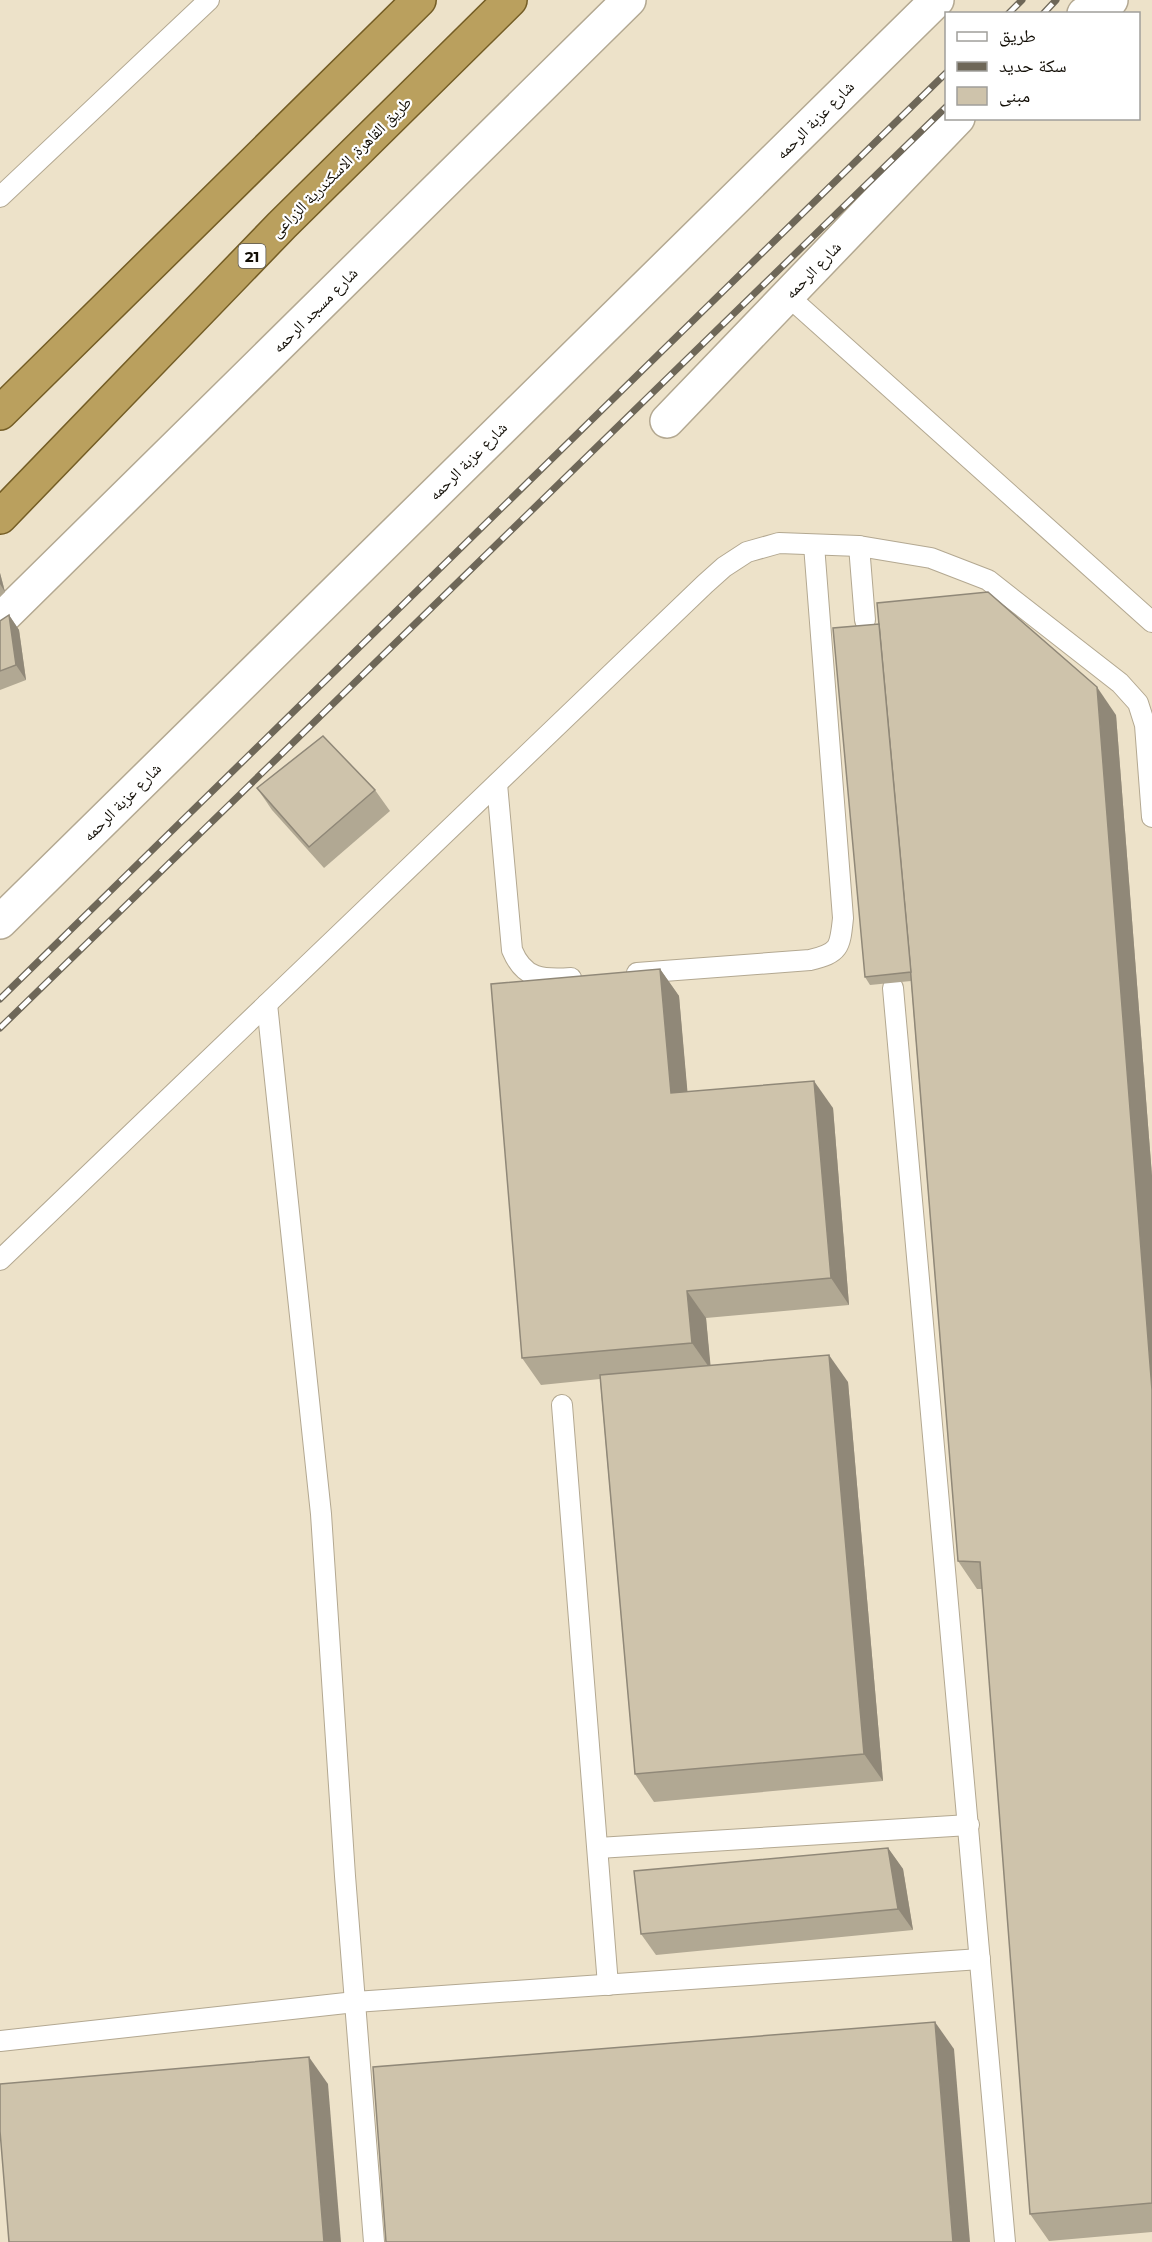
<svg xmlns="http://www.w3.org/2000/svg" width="1152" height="2242" font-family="Montserrat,'Noto Naskh Arabic',sans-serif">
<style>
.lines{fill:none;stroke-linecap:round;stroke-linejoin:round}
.service-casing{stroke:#b3a891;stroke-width:22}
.minor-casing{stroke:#b3a891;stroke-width:36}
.trunk-casing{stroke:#745d25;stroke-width:36}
.service{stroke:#fff;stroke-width:20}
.minor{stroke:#fff;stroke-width:33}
.trunk{stroke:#baa05e;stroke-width:33}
.rail-casing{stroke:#6e6758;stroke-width:7}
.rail{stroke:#fff;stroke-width:4.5;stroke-dasharray:14;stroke-linecap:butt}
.wall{fill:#b1a893}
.shaded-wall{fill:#908878}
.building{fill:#cec3ab;stroke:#908878;stroke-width:1.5}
.labels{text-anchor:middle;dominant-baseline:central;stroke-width:4.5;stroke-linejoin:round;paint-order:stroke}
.shield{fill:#fff;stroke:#595651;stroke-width:1.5}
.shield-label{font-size:15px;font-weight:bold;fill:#120e06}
.street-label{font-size:16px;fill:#120e06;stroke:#fff}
</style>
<rect width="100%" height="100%" fill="#ede2c9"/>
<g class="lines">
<defs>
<g id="service">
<polyline points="0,197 209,0"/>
<polyline points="788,296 1152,622"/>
<polyline points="859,546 865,620"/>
<path d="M 497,784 L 512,950 C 524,979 542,980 571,978"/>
<path d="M 637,973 L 810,960 C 840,953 840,947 843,918 L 814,545"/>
<polyline points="893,988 1005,2242"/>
<polyline points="267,1004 321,1514 345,1876 374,2242"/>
<polyline points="0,1260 705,584 724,567 747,552 779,543 859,546 931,558 988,580 1120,683 1138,703 1145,725 1152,817"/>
<polyline points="562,1405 608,1985"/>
<polyline points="598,1848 969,1825"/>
<polyline points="0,2041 355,2002 980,1959"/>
</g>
<g id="minor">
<polyline points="1084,14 1111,0"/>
<polyline points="667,421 958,118"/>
<polyline points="0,620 629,0"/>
<polyline points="0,922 937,0"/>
</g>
<g id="trunk">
<polyline points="0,413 419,0"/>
<polyline points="0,517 282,225 510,0"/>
</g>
</defs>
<use href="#service" class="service-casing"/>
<use href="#minor" class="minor-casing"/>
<use href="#trunk" class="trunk-casing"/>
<use href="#service" class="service"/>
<use href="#minor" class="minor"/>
<use href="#trunk" class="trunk"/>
<defs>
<g id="rail">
<polyline points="1008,14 1022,0"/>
<polyline points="1043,14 1056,0"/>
<polyline points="0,999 946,73"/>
<polyline points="0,1028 946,107"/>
</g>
</defs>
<use href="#rail" class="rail-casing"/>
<use href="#rail" class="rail"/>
</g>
<g class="wall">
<polygon points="0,573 5,592 0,597"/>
<polygon points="9,615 19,630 26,680 0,690 0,621"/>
<polygon points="1116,715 1152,1176 1152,2232 1049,2241 1030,2214 982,1589 977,1589 958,1561 911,981 870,985 865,977"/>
<polygon points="257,788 375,790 390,811 324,868 272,810"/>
<polygon points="660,969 679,996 687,1091 833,1108 849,1305 706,1318 710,1366 848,1382 883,1781 654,1802 635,1774 600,1379 541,1385 522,1358"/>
<polygon points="888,1848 903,1869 913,1930 656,1955 641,1934"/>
</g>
<g class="shaded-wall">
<polygon points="0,573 5,592 0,584"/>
<polygon points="9,615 19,630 26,680 16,665"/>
<polygon points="1097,687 1116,715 1152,1176 1152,1390"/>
<polygon points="660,969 679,996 690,1120 671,1093"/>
<polygon points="814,1081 833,1108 849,1305 831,1278"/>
<polygon points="687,1291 706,1318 711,1370 692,1343"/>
<polygon points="829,1355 848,1382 883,1781 864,1754"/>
<polygon points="888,1848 903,1869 913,1930 898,1909"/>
<polygon points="935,2022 954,2049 970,2242 953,2242"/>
<polygon points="309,2057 328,2084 341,2242 324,2242"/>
</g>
<g class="building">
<polygon points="988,592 1097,687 1152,1390 1152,2203 1030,2214 980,1562 958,1561 909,952 877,603"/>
<polygon points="9,615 16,665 0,671 0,621"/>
<polygon points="879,624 911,972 865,977 833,628"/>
<polygon points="323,736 375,790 309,847 257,788"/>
<polygon points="660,969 671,1093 814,1081 831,1278 687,1291 692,1343 522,1358 491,984"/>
<polygon points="829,1355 864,1754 635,1774 600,1375"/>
<polygon points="888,1848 898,1909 641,1934 634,1871"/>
<polygon points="935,2022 953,2242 386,2242 373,2067"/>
<polygon points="309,2057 324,2242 9,2242 0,2131 0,2084"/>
</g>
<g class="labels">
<rect class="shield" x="238.5" y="244" width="27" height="24" rx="4.5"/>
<g class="shield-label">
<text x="252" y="256">21</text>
</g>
<g class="street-label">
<text transform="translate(815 120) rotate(-45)">شارع عزبة الرحمه</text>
<text transform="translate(341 167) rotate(-45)">طريق القاهرة, الاسكندرية الزراعى</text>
<text transform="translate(813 270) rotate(-46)">شارع الرحمه</text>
<text transform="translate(315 310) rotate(-45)">شارع مسجد الرحمه</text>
<text transform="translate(468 461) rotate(-45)">شارع عزبة الرحمه</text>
<text transform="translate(122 802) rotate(-45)">شارع عزبة الرحمه</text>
</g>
</g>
<rect x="945" y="12" width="195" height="108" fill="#ffffff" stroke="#a09f9b" stroke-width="1.5"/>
<rect x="957" y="32" width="30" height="9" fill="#ffffff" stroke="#a09f9b" stroke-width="1.5"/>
<text x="999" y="42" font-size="18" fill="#120e06">طريق</text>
<rect x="957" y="62" width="30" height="9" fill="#6e6758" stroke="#a09f9b" stroke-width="1.5"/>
<text x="999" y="72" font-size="18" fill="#120e06">سكة حديد</text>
<rect x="957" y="87" width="30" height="18" fill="#cec3ab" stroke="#a09f9b" stroke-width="1.5"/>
<text x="999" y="102" font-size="18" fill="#120e06">مبنى</text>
</svg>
